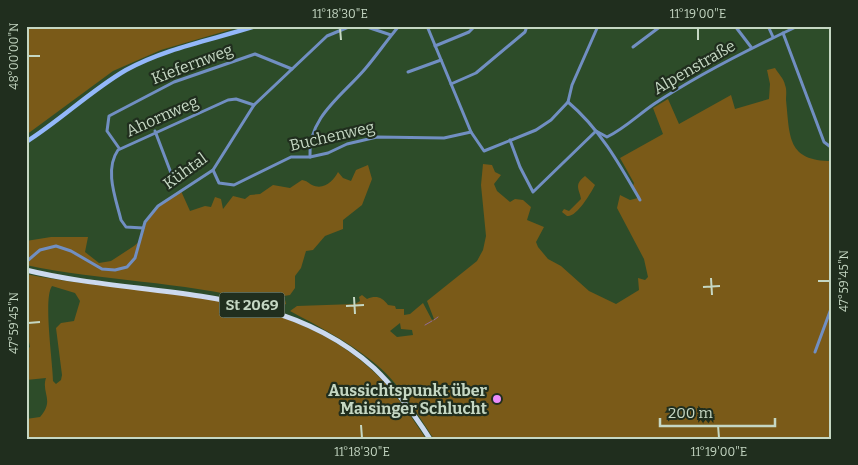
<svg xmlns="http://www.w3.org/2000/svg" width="858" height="465" font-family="Bitter,serif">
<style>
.green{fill:#7a5a18;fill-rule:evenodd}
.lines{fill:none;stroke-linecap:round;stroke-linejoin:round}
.stream{stroke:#916c98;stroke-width:1}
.street{stroke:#718fc2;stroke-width:3}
.secondary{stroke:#93b8fa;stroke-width:4.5}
.primary{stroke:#ccd9ee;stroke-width:5}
.ticks{fill:none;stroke:#c5d7c3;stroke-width:2}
.poi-dot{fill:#eb8dfc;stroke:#202e1e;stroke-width:2}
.labels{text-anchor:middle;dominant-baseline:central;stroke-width:4.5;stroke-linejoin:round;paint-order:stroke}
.shield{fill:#202e1e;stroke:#94a492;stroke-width:1}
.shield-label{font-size:15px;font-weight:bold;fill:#c5d7c3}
.street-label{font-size:16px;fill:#c5d7c3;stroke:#202e1e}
.poi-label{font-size:16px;font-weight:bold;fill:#c5d7c3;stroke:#202e1e;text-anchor:end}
.neatline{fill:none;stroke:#c5d7c3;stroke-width:2}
.ticks-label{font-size:12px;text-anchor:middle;fill:#c5d7c3}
</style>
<rect width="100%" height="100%" fill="#2d4c29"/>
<g class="green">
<polygon points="26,26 243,26 161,50 113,71 26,135"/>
<path d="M 775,68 C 778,73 784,79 785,85 C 787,89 786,96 786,100 C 790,137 787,161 832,161 L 832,439 L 434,439 C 416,412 398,381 372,361 C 347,341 318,326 290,311 L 297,306 L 355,304 L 360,301 L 359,297 L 362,295 L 367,299 C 376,295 382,297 388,305 L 395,306 L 396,309 L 404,309 L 404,315 L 410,314 L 423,303 L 432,320 L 434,319 L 427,301 L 477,261 L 483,250 L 486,236 L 481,185 L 483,164 L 492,165 L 495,172 L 501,175 L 494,184 L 497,191 L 510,202 L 515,199 L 523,200 L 531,207 L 527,220 L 544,227 L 536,242 L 538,247 L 548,259 L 561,266 L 589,291 L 616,304 L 639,290 L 638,278 L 645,280 L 648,277 L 644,259 L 617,208 L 620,195 L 630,200 L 638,198 L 633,186 L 634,183 L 620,158 L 663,134 L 653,108 L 668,99 L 679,124 L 731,95 L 735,109 L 769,99 L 770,84 L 767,70 ZM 400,323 L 401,329 L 412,330 L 413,335 L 397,337 L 390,331 Z"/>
<path d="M 368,165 L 372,179 L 362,205 L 343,220 L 343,229 L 325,236 L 313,250 L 306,251 L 301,268 L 295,276 L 295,288 L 290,295 L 284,296 L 286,304 L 278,307 C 197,281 110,283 26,265 L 26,241 L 51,237 L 88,237 L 85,252 L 99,263 L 111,261 L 134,246 L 141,240 L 146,223 L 159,206 L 181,191 L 190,211 L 205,206 L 211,207 L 215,197 L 221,199 L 223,209 L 233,196 L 245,199 L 250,195 L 260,194 L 273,185 L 290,188 L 302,180 C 308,181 308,183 312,185 C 324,191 334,180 338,172 L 343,178 L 351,181 L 356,170 Z"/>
<path d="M 585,176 L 595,185 C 591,193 576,218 567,216 L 562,212 L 564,209 L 569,211 L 581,199 C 580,190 573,185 585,176 Z"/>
<path d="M 26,274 C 143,298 281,284 375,373 C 395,392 411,416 426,439 L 26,439 L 26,419 L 40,417 C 55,400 41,393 46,378 L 26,380 L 26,350 L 30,347 L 29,342 L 26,341 ZM 52,286 L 75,293 L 80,301 L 74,321 L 61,323 L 56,328 L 62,375 L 61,380 L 56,384 L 53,381 C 53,364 43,298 52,286 Z"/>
</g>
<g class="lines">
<g class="stream">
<polyline points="434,320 438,317"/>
<polyline points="425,325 432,321"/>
</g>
<g class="street">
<polyline points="364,26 391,35"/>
<polyline points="427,26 471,132 484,151 536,130 551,120 568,102 572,85 598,26"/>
<polyline points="735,26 751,47"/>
<polyline points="768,26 773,37"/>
<polyline points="783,33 824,142 832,148"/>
<polyline points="435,46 469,32 475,26"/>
<polyline points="633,47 661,26"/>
<polyline points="408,72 441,60"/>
<polyline points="451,84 476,73 525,32 527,26"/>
<path d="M 568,102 C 600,129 620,165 640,200"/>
<polyline points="155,131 171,173"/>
<path d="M 510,140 L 520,167 L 533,192 L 596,131 L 607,137 C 624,129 638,115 654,104 C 699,74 749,49 798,26"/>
<polyline points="119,148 107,131 109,116 174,82 255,54 292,69"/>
<path d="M 310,157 C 307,118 343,95 365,69 C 377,55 387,40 399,26"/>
<polyline points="213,170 219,183 234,185 291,157 310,157 328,153 347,144 377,137 444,138 471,132"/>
<path d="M 143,228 L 126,227 L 121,220 C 116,199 104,170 118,150 L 228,100 L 236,99 L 254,105"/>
<polyline points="26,262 40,250 56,246 71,251 102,269 115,270 127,267 135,258 145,222 158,206 213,170 254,105 327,36 351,26"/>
<polyline points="815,352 832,306"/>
</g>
<path class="secondary" d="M 26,142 C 61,120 90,91 126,70 C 166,48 212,40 256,26"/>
<path class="primary" d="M 26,270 C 143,299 278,281 374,368 C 396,389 414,414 430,439"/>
</g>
<path class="ticks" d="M 340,28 L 341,40M 698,28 L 698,40M 28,56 L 40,56M 711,278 L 712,295M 818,281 L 830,281M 703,287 L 720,286M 354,297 L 355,314M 346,306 L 364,305M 28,323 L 40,322M 361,425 L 362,438M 718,425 L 719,438"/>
<circle class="poi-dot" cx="497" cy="399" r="5"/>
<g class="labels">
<rect class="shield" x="219.5" y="292.5" width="65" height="25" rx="4"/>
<g class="shield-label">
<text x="252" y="305">St 2069</text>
</g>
<g class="street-label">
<text transform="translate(192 64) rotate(-21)">Kiefernweg</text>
<text transform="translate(694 67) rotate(-30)">Alpenstraße</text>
<text transform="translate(162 116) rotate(-24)">Ahornweg</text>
<text transform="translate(332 136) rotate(-13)">Buchenweg</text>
<text transform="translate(185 171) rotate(-36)">Kühtal</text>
</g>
<g class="poi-label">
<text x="487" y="390">Aussichtspunkt über<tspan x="487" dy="18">Maisinger Schlucht</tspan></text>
</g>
</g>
<rect width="858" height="465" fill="none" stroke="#202e1e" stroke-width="55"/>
<path d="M660 418v8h115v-8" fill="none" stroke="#c5d7c3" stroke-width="2.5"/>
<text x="668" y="418" font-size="15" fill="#c5d7c3" stroke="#202e1e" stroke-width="4" paint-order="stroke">200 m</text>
<rect x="28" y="28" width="802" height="410" class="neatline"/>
<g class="ticks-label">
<text x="340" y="18">11°18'30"E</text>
<text x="698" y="18">11°19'00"E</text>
<text transform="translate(14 56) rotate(-90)" y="4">48°00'00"N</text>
<text transform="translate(844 281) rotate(-90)" y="4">47°59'45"N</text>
<text transform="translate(14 323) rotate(-90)" y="4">47°59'45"N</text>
<text x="362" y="456">11°18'30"E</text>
<text x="719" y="456">11°19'00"E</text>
</g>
</svg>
